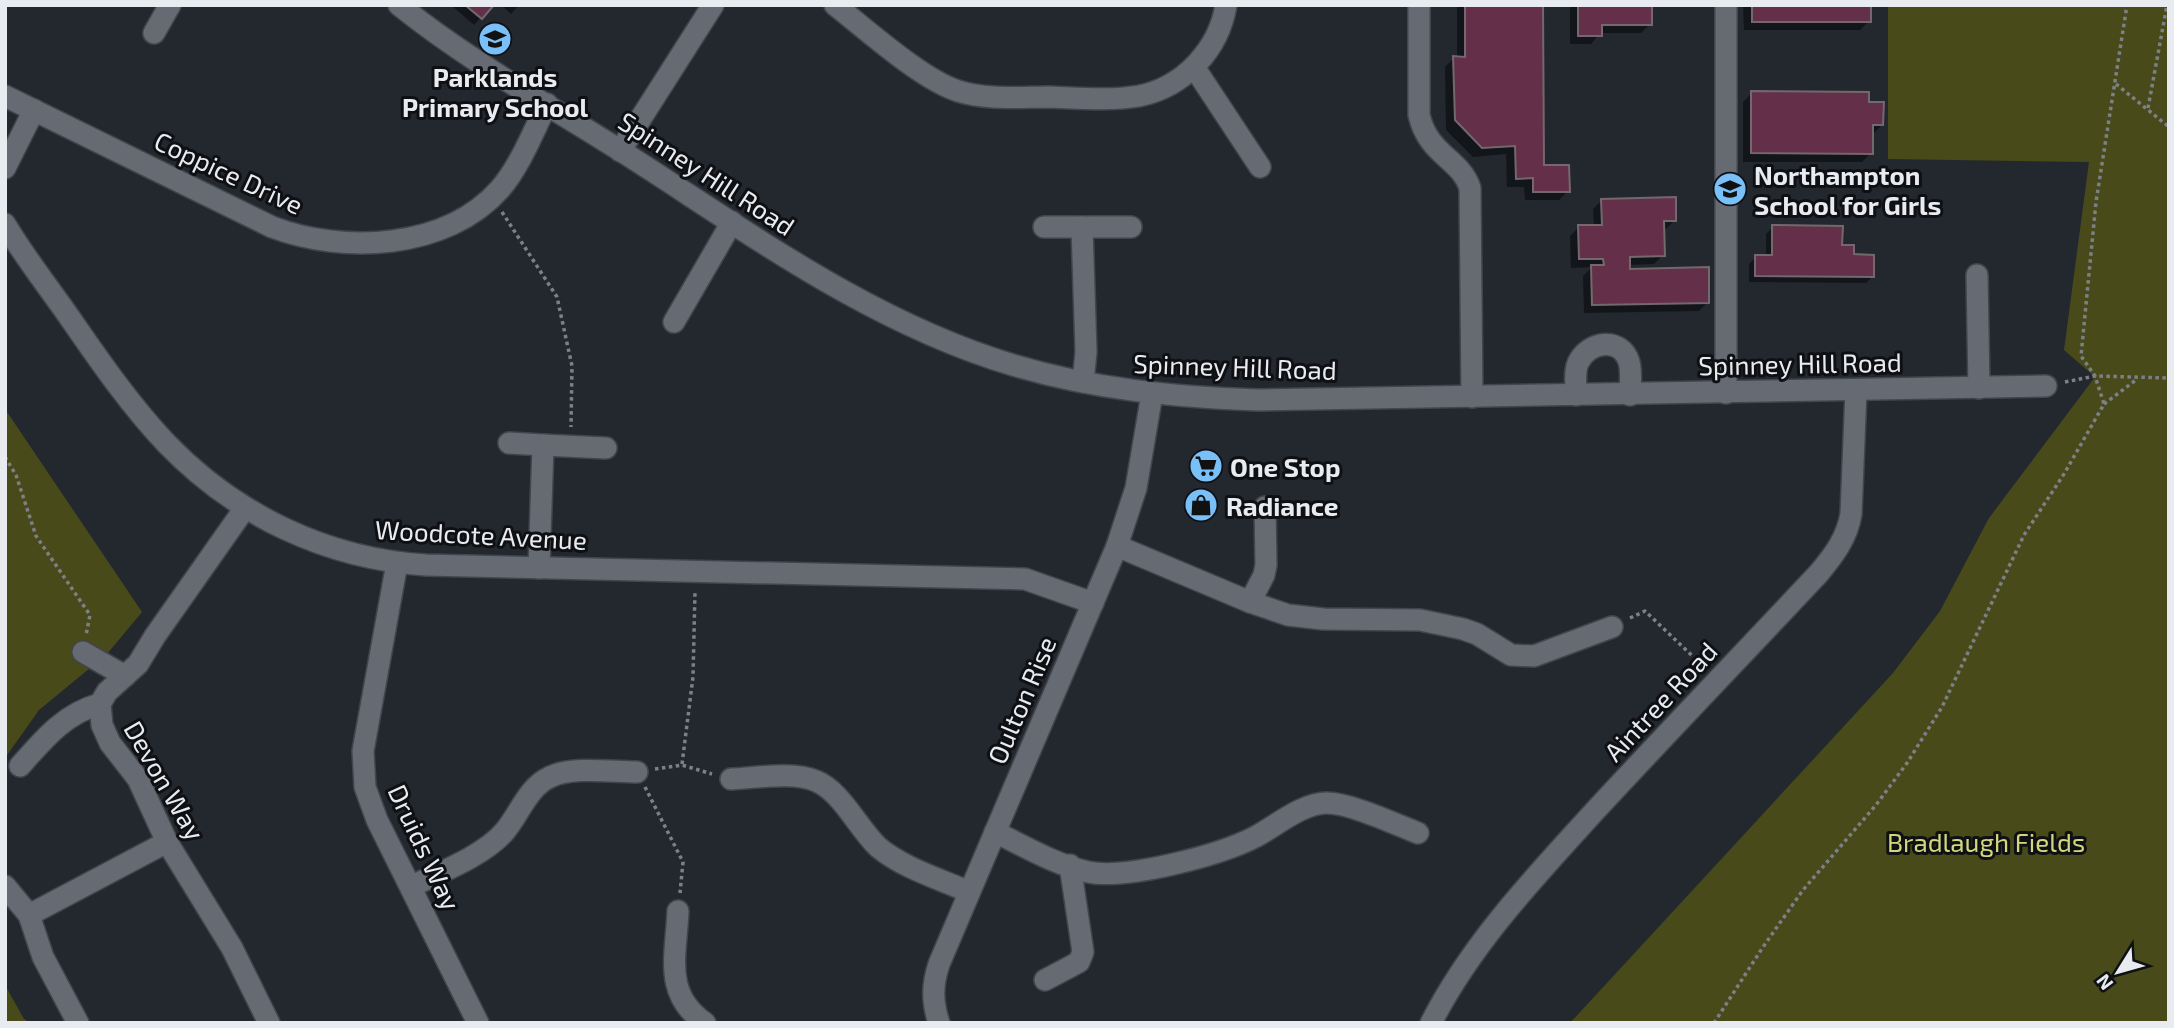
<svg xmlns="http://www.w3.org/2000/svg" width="2174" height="1028" font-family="'Exo 2',sans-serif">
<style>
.green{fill:#484a1a}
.shadow{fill:#0007}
.building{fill:#642f49;stroke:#73686c;stroke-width:2}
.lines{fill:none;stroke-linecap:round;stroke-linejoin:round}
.minor-casing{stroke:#42454b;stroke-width:24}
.path{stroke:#7d8187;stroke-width:3.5;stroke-dasharray:3.5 3.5;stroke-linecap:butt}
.minor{stroke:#656a73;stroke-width:21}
.labels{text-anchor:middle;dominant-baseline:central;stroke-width:6;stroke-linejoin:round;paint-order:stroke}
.poi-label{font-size:26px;font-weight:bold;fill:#e8ebf0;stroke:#0f1014;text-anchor:start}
.street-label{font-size:26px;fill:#e8ebf0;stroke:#0f1014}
.park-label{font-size:26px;fill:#d2d67c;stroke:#0f1014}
</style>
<rect width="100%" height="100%" fill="#23282f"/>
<g class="green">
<polygon points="1888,5 2169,5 2169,1023 1570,1023 1893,673 1940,611 1989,518 2095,377 2064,350 2089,162 1888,159"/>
<polygon points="5,409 142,612 107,654 39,710 5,758"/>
<polygon points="5,985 24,1019 30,1023 5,1023"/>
</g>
<g class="shadow">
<polygon points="451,5 492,5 474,25"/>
<polygon points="501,5 519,5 511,14"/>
<polygon points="1457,5 1541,5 1542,166 1568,191 1559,200 1525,200 1524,187 1507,187 1506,154 1473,157 1446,130 1445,67 1454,58 1457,58"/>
<polygon points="1570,5 1650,5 1650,24 1641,33 1600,33 1591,44 1570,44"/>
<polygon points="1743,5 1869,5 1869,21 1860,30 1744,30"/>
<polygon points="1752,93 1867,104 1882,125 1873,134 1871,153 1862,162 1743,162 1743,102"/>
<polygon points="1602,200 1675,220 1666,229 1663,229 1663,255 1654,264 1628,265 1628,270 1708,302 1699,311 1584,313 1583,276 1592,267 1571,268 1570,236 1579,227 1594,226 1593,209"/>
<polygon points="1773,227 1841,247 1872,277 1866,283 1749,282 1749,264 1756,257 1766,257 1766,234"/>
</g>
<g class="building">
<polygon points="465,5 494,5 482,19"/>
<polygon points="1465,5 1543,5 1544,165 1569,165 1570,192 1533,192 1533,178 1516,179 1515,146 1482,148 1455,120 1453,56 1465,57"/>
<polygon points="1578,5 1652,5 1652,25 1602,25 1602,36 1578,36"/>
<rect x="1752" y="5" width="119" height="17"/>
<polygon points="1751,91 1869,92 1869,102 1884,102 1883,125 1873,125 1873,154 1751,153"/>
<polygon points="1676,197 1676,221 1664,221 1665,256 1630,257 1630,269 1709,267 1709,303 1592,305 1591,265 1604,265 1603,259 1579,259 1578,225 1602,225 1601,199"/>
<polygon points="1772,225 1843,226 1842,245 1854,245 1854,254 1874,255 1874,277 1755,276 1755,255 1772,255"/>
</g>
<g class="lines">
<defs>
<g id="minor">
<path d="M 399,5 C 470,62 552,107 629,156 C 751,234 872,323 1013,365 C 1093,389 1174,397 1258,400 L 2046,386"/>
<path d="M 835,5 C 867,30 921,79 958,91 C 986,100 1019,97 1048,97 C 1078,98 1109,101 1139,96 C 1184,87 1219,49 1226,5"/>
<path d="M 1419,5 L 1419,115 C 1428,155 1461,159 1470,188 L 1472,397"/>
<polyline points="1726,5 1726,393"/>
<polyline points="154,33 170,5"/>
<polyline points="1194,67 1260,167"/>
<path d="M 5,96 L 272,227 C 343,254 446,250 500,189 C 520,166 533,132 547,104"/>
<polyline points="620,151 713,5"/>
<polyline points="5,168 34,110"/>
<path d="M 5,224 C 25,258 50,289 72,321 C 101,363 131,406 166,443 C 235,515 327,559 426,565 L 1025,579 L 1093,603"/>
<polyline points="1044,227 1131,227"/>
<polyline points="1082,227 1086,352 1083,382"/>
<polyline points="1977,275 1979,388"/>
<polyline points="674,322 732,222"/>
<path d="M 1576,395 C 1576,385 1574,372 1578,363 C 1588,341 1621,336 1629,362 C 1632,372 1630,384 1630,395"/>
<polyline points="509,443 543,445 539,568"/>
<polyline points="543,445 606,448"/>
<polyline points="245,508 155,636 138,664 107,692 100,704 102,725 110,743 138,779 167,842 232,948 269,1023"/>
<polyline points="1117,546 1250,602 1288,615 1323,619 1420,620 1463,629 1477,634 1511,655 1534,656 1612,627"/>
<polyline points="397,563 363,751 365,787 377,820 478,1023"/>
<polyline points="1250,602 1264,575 1266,565 1265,507"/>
<polyline points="83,652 125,676"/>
<path d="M 20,766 C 43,740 65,713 100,704"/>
<path d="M 731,779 C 755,778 795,771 816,781 C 841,791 858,828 878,847 C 903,868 940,879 969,892"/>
<path d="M 995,832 C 1024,846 1056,865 1088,872 C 1126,880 1220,855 1255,837 C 1276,826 1302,803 1327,803 C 1350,803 1395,824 1418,833"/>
<polyline points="5,886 29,915 43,957 78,1023"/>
<path d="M 412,886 C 441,872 485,855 505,831 C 520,813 528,787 550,777 C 572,766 613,772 637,772"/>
<path d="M 678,911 C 676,956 663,994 705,1023"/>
<polyline points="29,915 167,842"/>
<polyline points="1045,980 1079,962 1083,952 1070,865"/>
<path d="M 939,1023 C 932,1002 932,985 939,964 L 1117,546 L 1136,488 L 1152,394"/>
<path d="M 1431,1023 C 1471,944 1534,878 1593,813 C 1667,733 1744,653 1819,573 C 1834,555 1847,538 1851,514 L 1856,390"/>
</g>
</defs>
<use href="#minor" class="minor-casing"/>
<g class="path">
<polyline points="2116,84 2169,127"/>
<polyline points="2148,108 2167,5"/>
<polyline points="502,212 557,297 572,366 571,427"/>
<polyline points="2065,382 2095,376 2169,378"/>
<polyline points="2104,404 2136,380"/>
<polyline points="5,457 16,475 36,536 90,615 86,635"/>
<polyline points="1630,618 1645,611 1704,667"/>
<polyline points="682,764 693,677 695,591"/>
<polyline points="655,769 682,765 712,774"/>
<polyline points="645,787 683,862 680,893"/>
<polyline points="1714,1023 1763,947 1803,890 1876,805 1907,763 1942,707 2024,535 2064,474 2104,404 2095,376 2081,356 2096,202 2127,5"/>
</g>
<use href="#minor" class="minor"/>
</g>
<defs>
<symbol id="school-disc" viewBox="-11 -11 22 22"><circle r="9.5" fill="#79bff8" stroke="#0f1014"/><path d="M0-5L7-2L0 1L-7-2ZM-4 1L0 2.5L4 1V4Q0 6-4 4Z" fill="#111"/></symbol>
<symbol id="supermarket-disc" viewBox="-11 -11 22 22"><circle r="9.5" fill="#79bff8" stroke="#0f1014"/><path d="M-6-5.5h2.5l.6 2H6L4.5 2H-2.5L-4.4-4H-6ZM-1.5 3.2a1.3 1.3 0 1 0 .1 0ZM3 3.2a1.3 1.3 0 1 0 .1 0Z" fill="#111"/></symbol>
<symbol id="shop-disc" viewBox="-11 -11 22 22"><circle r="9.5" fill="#79bff8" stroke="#0f1014"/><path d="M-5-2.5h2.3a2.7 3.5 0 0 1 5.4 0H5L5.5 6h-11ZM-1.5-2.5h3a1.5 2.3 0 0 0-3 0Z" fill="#111"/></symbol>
</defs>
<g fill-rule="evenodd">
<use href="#school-disc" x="476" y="20" width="38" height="38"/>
<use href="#school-disc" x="1711" y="170" width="38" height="38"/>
<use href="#supermarket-disc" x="1187" y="447" width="38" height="38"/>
<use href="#shop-disc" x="1182" y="486" width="38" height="38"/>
</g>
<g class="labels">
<g class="poi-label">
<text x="495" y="76" text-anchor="middle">Parklands<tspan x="495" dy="30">Primary School</tspan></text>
<text x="1754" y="174">Northampton<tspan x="1754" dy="30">School for Girls</tspan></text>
<text x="1230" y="466">One Stop</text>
<text x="1226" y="505">Radiance</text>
</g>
<g class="street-label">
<text transform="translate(229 172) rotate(25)">Coppice Drive</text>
<text transform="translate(707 173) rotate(33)">Spinney Hill Road</text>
<text transform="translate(1800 363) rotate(-1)">Spinney Hill Road</text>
<text transform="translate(1235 366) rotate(2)">Spinney Hill Road</text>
<text transform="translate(481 534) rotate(3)">Woodcote Avenue</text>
<text transform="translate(1021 700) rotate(-67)">Oulton Rise</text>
<text transform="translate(1660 701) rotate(-47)">Aintree Road</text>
<text transform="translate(165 780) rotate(60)">Devon Way</text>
<text transform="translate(425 847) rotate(65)">Druids Way</text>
</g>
<g class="park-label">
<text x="1986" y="841">Bradlaugh Fields</text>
</g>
</g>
<rect width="2174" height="1028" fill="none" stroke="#e8ebf0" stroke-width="14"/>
<g transform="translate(2118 972) rotate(233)" stroke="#0f1014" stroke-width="5" paint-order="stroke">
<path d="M0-5L12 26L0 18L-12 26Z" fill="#e8ebf0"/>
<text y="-10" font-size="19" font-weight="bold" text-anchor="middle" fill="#e8ebf0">N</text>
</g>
</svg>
